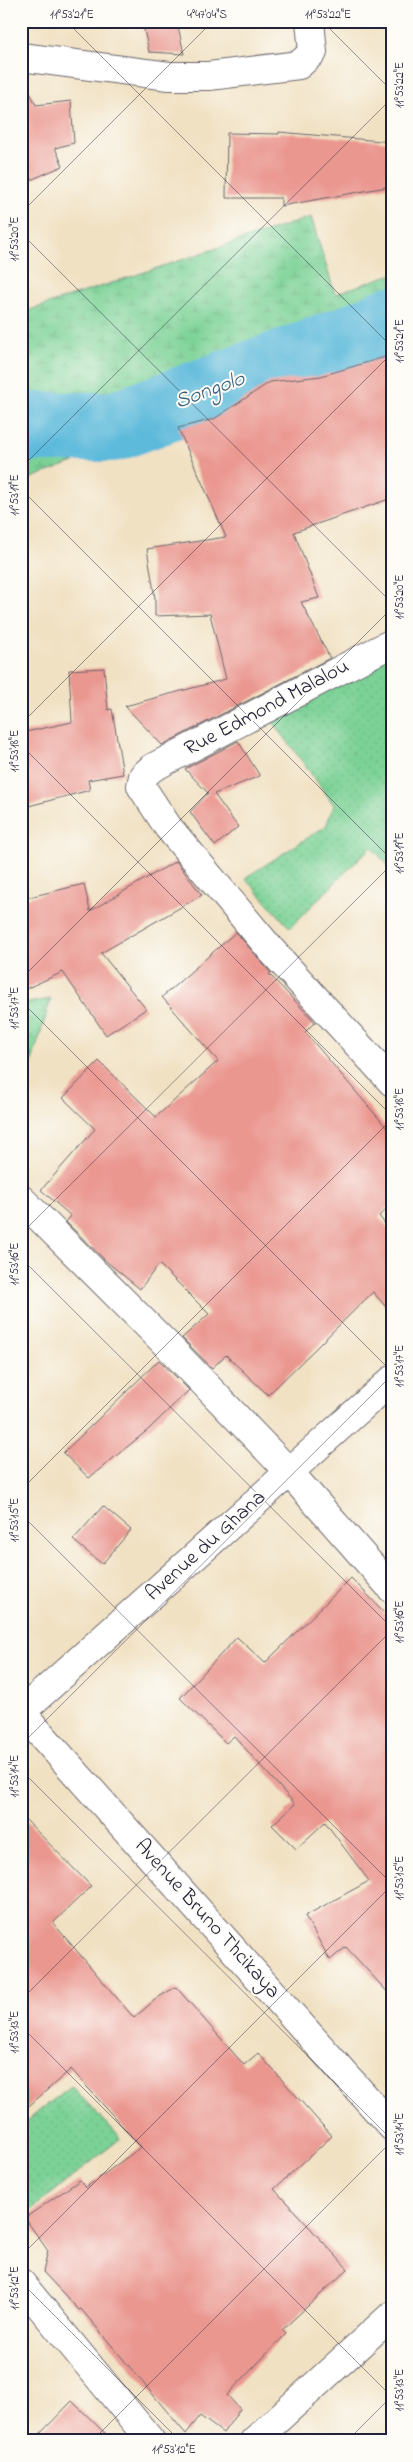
<svg xmlns="http://www.w3.org/2000/svg" width="413" height="2462" font-family="'Indie Flower',sans-serif">
<style>
.grass{fill:url(#grass-dots);stroke:#4f7a68}
.wetland{fill:url(#wetland-marsh);stroke:#4f7a68}
.lines{fill:none;stroke-linecap:round;stroke-linejoin:round}
.river{stroke:#5dbadb;stroke-width:70}
.building{fill:#ea9790}
.minor-casing{stroke:#6a656b;stroke-width:30}
.minor{stroke:#fff;stroke-width:28}
.ticks{fill:none;stroke:#22223b;stroke-width:1;stroke-opacity:0.45}
.labels{text-anchor:middle;dominant-baseline:central;stroke-width:4;stroke-linejoin:round;paint-order:stroke}
.street-label{font-size:21px;fill:#22223b;stroke:#fdfcf7}
.water-label{font-size:22px;font-style:italic;fill:#3a5f7b;stroke:#fdfcf7}
.neatline{fill:none;stroke:#22223b;stroke-width:2}
.ticks-label{font-size:12px;text-anchor:middle;fill:#22223b}
</style>
<defs>
<pattern id="grass-dots" width="8" height="8" patternUnits="userSpaceOnUse" patternTransform="scale(1.25)"><rect width="8" height="8" fill="#7cd296"/><path d="M2 2h.1M6 6h.1" fill="none" stroke="#6bb482" stroke-width="1.8" stroke-linecap="round"/></pattern>
<pattern id="wetland-marsh" width="20" height="14" patternUnits="userSpaceOnUse" patternTransform="scale(1.25)"><rect width="20" height="14" fill="#7cd296"/><path d="M1 5h8M5 5V1M11 12h8M15 12V8" fill="none" stroke="#6bb482"/></pattern>
</defs>
<rect width="100%" height="100%" fill="#fdfcf7"/>
<filter id="ink" filterUnits="userSpaceOnUse"><feTurbulence type="fractalNoise" baseFrequency=".02" numOctaves="2"/><feDisplacementMap in="SourceGraphic" scale="10" xChannelSelector="R" yChannelSelector="G"/><feConvolveMatrix kernelMatrix="1 2 1 2 8 2 1 2 1" color-interpolation-filters="sRGB"/></filter>
<filter id="wash" filterUnits="userSpaceOnUse"><feTurbulence type="fractalNoise" baseFrequency=".0096" numOctaves="4" result="noise"/><feDisplacementMap in="SourceGraphic" scale="20" xChannelSelector="R" yChannelSelector="G"/><feGaussianBlur stdDeviation="1.12" result="paint"/><feColorMatrix in="noise" values="0 0 0 0 0 0 0 0 0 0 0 0 0 0 0 0 0 1.4 0 .05"/><feComposite in="paint" operator="in"/></filter>
<g filter="url(#wash)">
<rect width="100%" height="100%" fill="#f1e1c3"/>
<g class="grass">
<polygon points="392,643 392,869 371,847 290,928 245,878 326,826 334,805 266,712"/>
<polygon points="71,2086 121,2138 21,2218 21,2125"/>
</g>
<g class="wetland">
<polygon points="311,217 335,294 392,274 392,342 21,482 21,313"/>
<polygon points="51,999 22,1094 21,1098 21,1004"/>
</g>
<g class="lines">
<polyline class="river" points="21,427 113,427 349,340 392,321"/>
</g>
<g id="blocks">
<g class="building">
<polygon points="142,21 177,21 184,54 149,52"/>
<polygon points="21,73 36,105 71,101 74,143 55,148 63,166 21,184"/>
<polygon points="279,132 392,142 392,186 281,206 281,198 226,198 227,133 279,134"/>
<polygon points="392,355 392,498 294,532 319,598 301,602 330,658 162,745 125,706 226,679 210,614 155,616 155,598 147,549 226,537 178,428 214,419 270,382 321,376"/>
<polygon points="104,668 108,710 112,709 123,774 88,780 90,790 21,808 21,733 72,722 69,670"/>
<polygon points="238,741 260,776 214,794 238,827 215,846 190,812 208,793 185,769"/>
<polygon points="176,861 202,895 101,953 146,1009 106,1035 63,972 21,991 21,899 84,884 90,911"/>
<polygon points="236,932 271,973 269,974 315,1022 305,1032 392,1134 392,1204 379,1216 392,1233 392,1314 373,1292 268,1395 226,1355 212,1368 182,1338 209,1314 159,1264 140,1289 107,1262 66,1222 71,1216 41,1190 95,1129 63,1098 99,1061 156,1117 218,1061 162,997"/>
<polygon points="159,1360 189,1390 149,1429 89,1478 63,1453"/>
<polygon points="103,1506 131,1530 102,1564 73,1540"/>
<polygon points="351,1578 392,1620 392,1997 346,1947 330,1960 305,1916 369,1881 325,1822 296,1849 272,1825 295,1804 234,1736 226,1743 180,1698 237,1637 265,1663"/>
<polygon points="21,1815 91,1886 53,1923 134,2018 157,1998 176,1987 244,2065 258,2053 332,2136 274,2189 348,2269 282,2330 286,2334 227,2395 240,2409 223,2433 200,2416 186,2434 81,2309 79,2310 43,2272 48,2251 25,2218 80,2180 85,2188 141,2147 71,2069 21,2113"/>
<polygon points="72,2401 113,2441 33,2441"/>
</g>
</g>
</g>
<g filter="url(#ink)">
<use href="#blocks" fill-opacity="0" stroke="#6a656b" stroke-width="1"/>
<g class="lines">
<defs>
<g id="minor">
<polyline points="21,57 169,76 209,76 299,65 313,52 310,21"/>
<polyline points="392,643 152,768 143,776 141,786 168,827 272,951 392,1082"/>
<polyline points="21,1199 177,1355 289,1472 392,1589"/>
<polyline points="21,1712 392,2127"/>
<polyline points="21,1712 392,1380"/>
<polyline points="21,2283 151,2441"/>
<polyline points="254,2441 392,2315"/>
</g>
</defs>
<use href="#minor" class="minor-casing"/>
<use href="#minor" class="minor"/>
</g>
</g>
<path class="ticks" d="M 66,21 L 392,347M 322,21 L 392,91M 21,213 L 213,21M 21,233 L 392,603M 21,468 L 392,98M 21,489 L 392,860M 21,724 L 392,353M 21,745 L 392,1116M 21,979 L 392,608M 21,1001 L 392,1372M 21,1234 L 392,864M 21,1258 L 392,1628M 21,1490 L 392,1119M 21,1514 L 392,1884M 21,1745 L 392,1375M 21,1770 L 392,2140M 21,2000 L 392,1630M 21,2026 L 392,2397M 21,2256 L 392,1885M 21,2282 L 180,2441M 92,2441 L 392,2141M 347,2441 L 392,2396"/>
<g class="labels">
<g class="street-label">
<text transform="translate(267 708) rotate(-28)">Rue Edmond Malalou</text>
<text transform="translate(206 1546) rotate(-42)">Avenue du Ghana</text>
<text transform="translate(207 1919) rotate(48)">Avenue Bruno Thcikaya</text>
</g>
<g class="water-label">
<text transform="translate(210 391) rotate(-20)">Songolo</text>
</g>
</g>
<rect width="413" height="2462" fill="none" stroke="#fdfcf7" stroke-width="55"/>
<rect x="28" y="28" width="358" height="2406" class="neatline"/>
<g class="ticks-label">
<text x="72" y="18">11°53'21"E</text>
<text x="207" y="18">4°47'04"S</text>
<text x="328" y="18">11°53'22"E</text>
<text transform="translate(399 85) rotate(-90)" y="4">11°53'22"E</text>
<text transform="translate(14 239) rotate(-90)" y="4">11°53'20"E</text>
<text transform="translate(399 341) rotate(-90)" y="4">11°53'21"E</text>
<text transform="translate(14 495) rotate(-90)" y="4">11°53'19"E</text>
<text transform="translate(399 597) rotate(-90)" y="4">11°53'20"E</text>
<text transform="translate(14 751) rotate(-90)" y="4">11°53'18"E</text>
<text transform="translate(399 853) rotate(-90)" y="4">11°53'19"E</text>
<text transform="translate(14 1008) rotate(-90)" y="4">11°53'17"E</text>
<text transform="translate(399 1109) rotate(-90)" y="4">11°53'18"E</text>
<text transform="translate(14 1264) rotate(-90)" y="4">11°53'16"E</text>
<text transform="translate(399 1366) rotate(-90)" y="4">11°53'17"E</text>
<text transform="translate(14 1520) rotate(-90)" y="4">11°53'15"E</text>
<text transform="translate(399 1622) rotate(-90)" y="4">11°53'16"E</text>
<text transform="translate(14 1776) rotate(-90)" y="4">11°53'14"E</text>
<text transform="translate(399 1878) rotate(-90)" y="4">11°53'15"E</text>
<text transform="translate(14 2032) rotate(-90)" y="4">11°53'13"E</text>
<text transform="translate(399 2134) rotate(-90)" y="4">11°53'14"E</text>
<text transform="translate(14 2288) rotate(-90)" y="4">11°53'12"E</text>
<text transform="translate(399 2390) rotate(-90)" y="4">11°53'13"E</text>
<text x="174" y="2453">11°53'12"E</text>
</g>
</svg>
